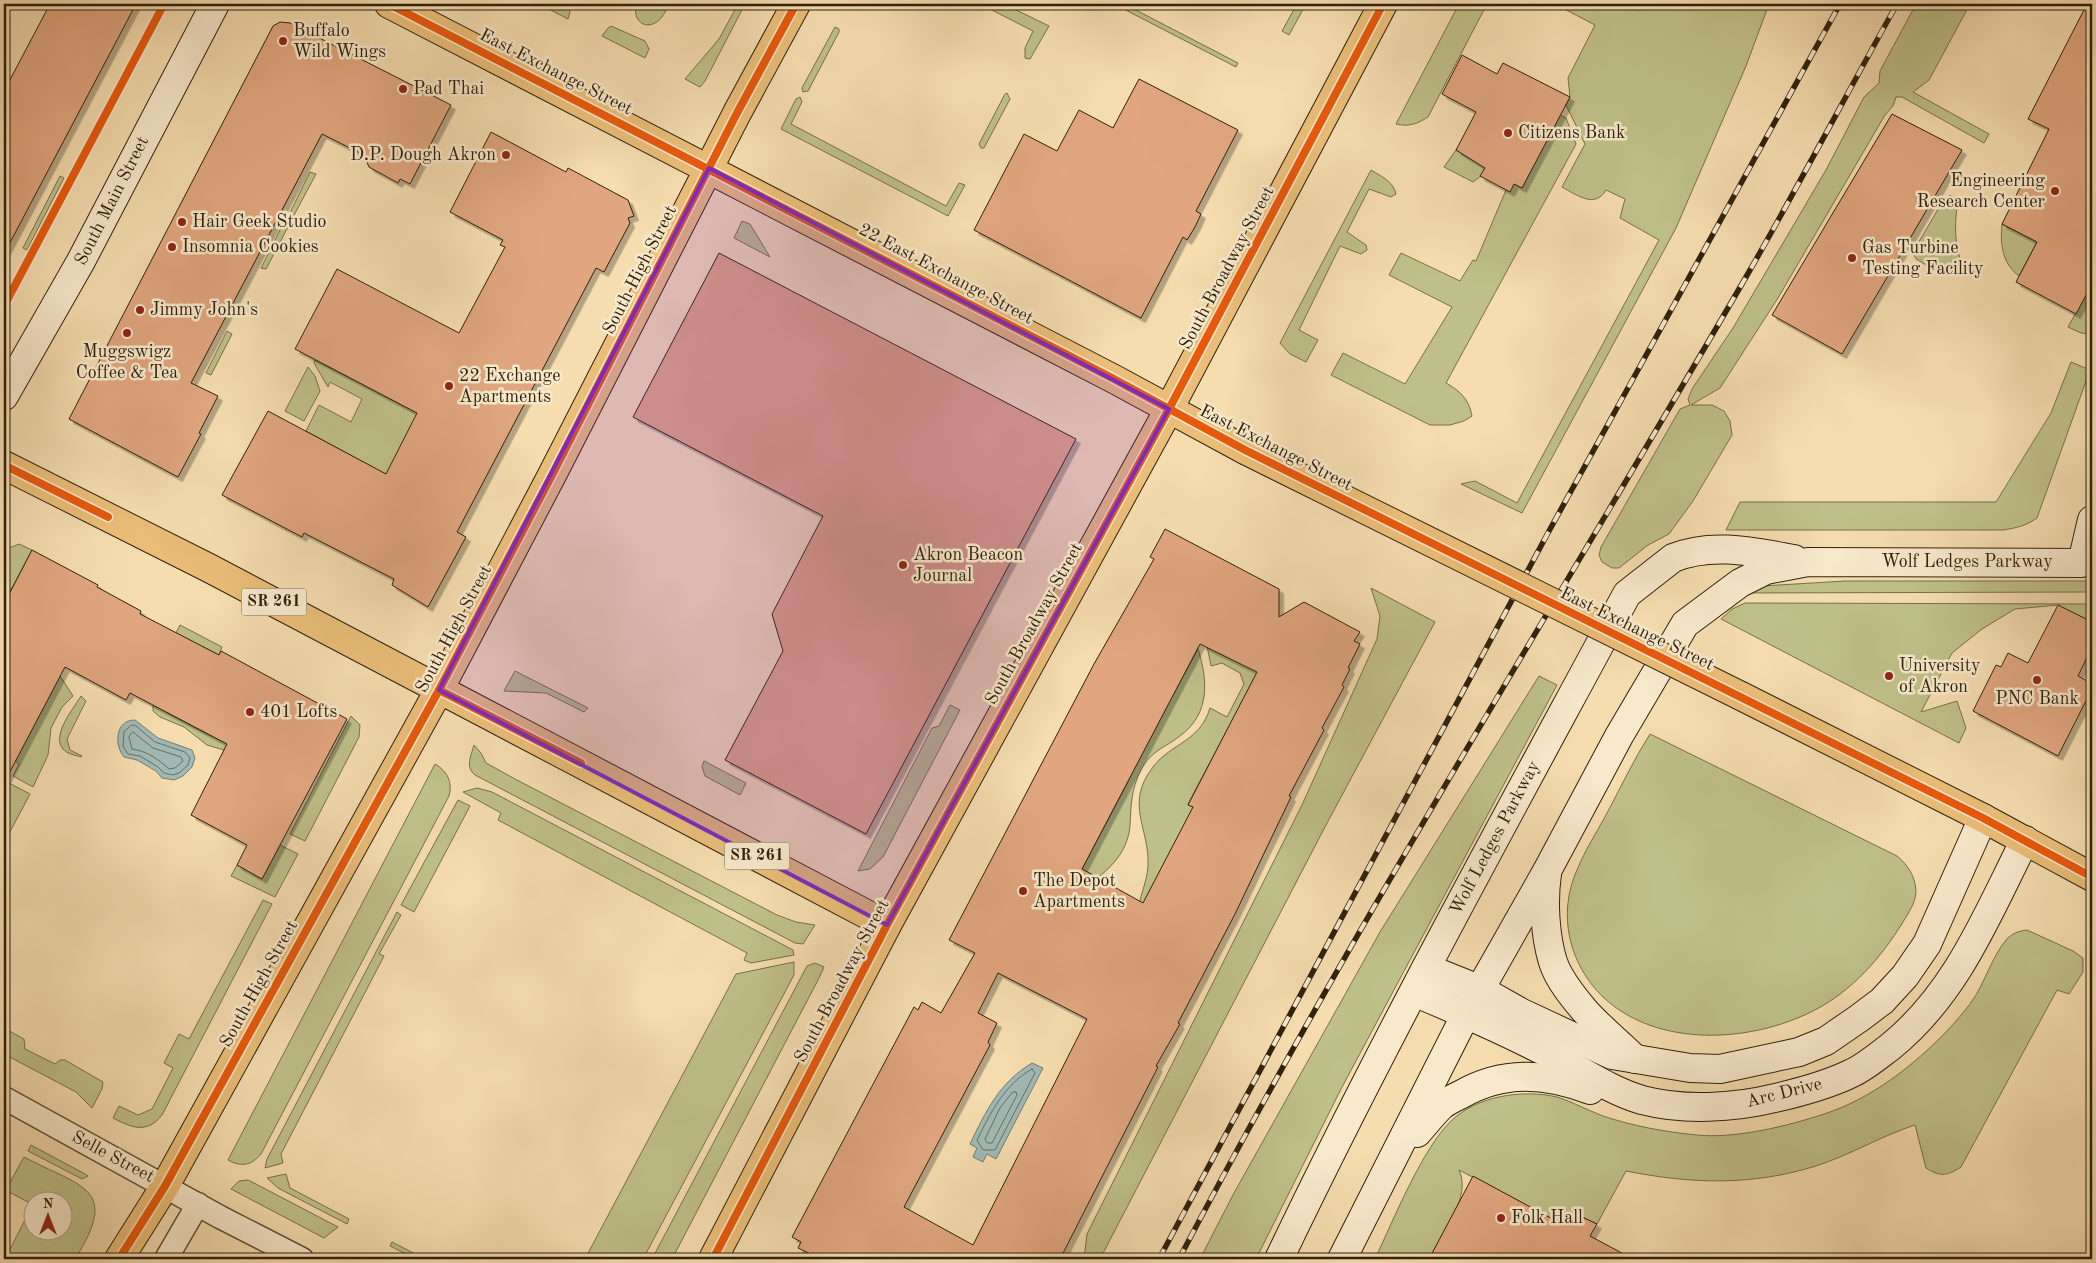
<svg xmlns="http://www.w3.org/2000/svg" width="2096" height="1263" font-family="'Old Standard TT',serif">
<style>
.green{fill:#bfc089;stroke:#77704a}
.water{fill:#a0bab5;stroke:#737d71}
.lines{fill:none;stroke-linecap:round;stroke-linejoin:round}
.shore{stroke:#686e60;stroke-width:1}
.building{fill:#e1a67f;stroke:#2f210c;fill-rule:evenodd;filter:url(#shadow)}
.street-casing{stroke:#605035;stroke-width:25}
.secondary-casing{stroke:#2f210c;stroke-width:30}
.primary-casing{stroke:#2f210c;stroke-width:30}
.street{stroke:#f8e9cc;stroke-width:22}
.secondary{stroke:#f8e9cc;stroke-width:28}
.primary{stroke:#eabe78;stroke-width:28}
.rail-casing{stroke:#2f210c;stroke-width:5.5}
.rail{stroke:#f8e9cc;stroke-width:4;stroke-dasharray:11;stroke-linecap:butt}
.primary-bridge-casing{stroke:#2f210c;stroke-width:30;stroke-linecap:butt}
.primary-bridge{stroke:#eabe78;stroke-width:28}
.cycleway-casing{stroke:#f8e9cc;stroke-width:11}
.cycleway{stroke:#e8590c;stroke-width:8}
.marked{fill:#7b2cbf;fill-opacity:0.2;stroke:#7b2cbf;stroke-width:4;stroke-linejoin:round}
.poi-dot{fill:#8f2418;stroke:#f8e9cc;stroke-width:2}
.labels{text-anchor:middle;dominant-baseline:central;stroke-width:5;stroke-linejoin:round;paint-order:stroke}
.shield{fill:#f8e9cc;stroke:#6b5d46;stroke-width:1}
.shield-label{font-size:16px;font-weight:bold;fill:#2f210c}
.poi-label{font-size:18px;fill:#2f210c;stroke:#f8e9cc;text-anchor:start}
.street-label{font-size:18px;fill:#2f210c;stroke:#f8e9cc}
</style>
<defs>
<filter id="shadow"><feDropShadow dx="4.5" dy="4.5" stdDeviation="0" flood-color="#0004"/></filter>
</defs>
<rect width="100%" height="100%" fill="#f5ddb0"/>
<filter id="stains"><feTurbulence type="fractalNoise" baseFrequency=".004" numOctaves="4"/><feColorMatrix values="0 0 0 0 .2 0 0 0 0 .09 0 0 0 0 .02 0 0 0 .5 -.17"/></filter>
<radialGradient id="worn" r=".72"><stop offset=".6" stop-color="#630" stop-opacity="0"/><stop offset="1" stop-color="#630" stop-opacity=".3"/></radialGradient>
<g class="green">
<polygon points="539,4 567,4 570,12 568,19"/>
<path d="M 637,4 L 669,4 C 666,10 662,20 655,23 C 641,30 632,16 637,4 Z"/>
<polygon points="738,4 745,4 705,81 700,87 685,79 719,39"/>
<polygon points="980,4 1004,4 1049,26 1030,59 1025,58 1025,48 1033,31"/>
<polygon points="1114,4 1131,4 1130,7 1238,63 1236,67"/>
<polygon points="1297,4 1306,4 1289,35 1282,31"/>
<path d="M 1459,4 L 1487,4 L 1428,117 C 1417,124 1409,127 1396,124 Z"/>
<path d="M 1555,4 L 1611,4 L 1638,10 L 1696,4 L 1769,4 L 1746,66 L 1676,228 L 1522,513 L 1461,484 L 1475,481 L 1517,503 L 1659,240 L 1620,218 L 1625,199 L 1606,190 C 1595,209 1577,195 1562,187 L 1585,144 L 1566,105 L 1570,97 L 1568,78 L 1595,25 Z"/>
<polygon points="1916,4 1970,4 1929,80 1913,92 1989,134 1984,143 1902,97 1896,97 1893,106 1885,115 1778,298 1720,388 1691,405 1712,405 1724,411 1730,421 1732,435 1693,501 1669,534 1648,545 1619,568 1612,568 1602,562 1599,555 1601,547 1680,409 1690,405 1688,399 1692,389 1733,328 1826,170 1864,97 1879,83 1880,71"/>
<polygon points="611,26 645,41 649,49 645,58 602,36 608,28"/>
<polygon points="835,27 839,29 839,32 808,91 803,92 802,88"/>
<polygon points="1007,93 1010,99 984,148 981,148 979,144 1005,94"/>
<polygon points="800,97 802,102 791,124 946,206 959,183 965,185 948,216 781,129 796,99"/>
<path d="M 1560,115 L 1566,118 L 1576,144 L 1446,383 C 1460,391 1469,399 1472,416 L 1464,421 L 1450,425 L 1430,425 L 1331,375 L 1343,353 L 1405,384 L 1452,307 L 1389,275 L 1401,253 L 1460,281 L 1473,260 L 1476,261 L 1506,190 L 1510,191 L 1514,184 L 1522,188 Z"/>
<polygon points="1456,150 1485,168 1481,176 1473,182 1444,167"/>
<path d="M 1371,170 C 1382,177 1393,181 1396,194 L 1391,197 L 1369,189 L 1347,232 L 1366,245 L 1367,250 L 1361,254 L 1340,246 L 1299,330 L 1318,340 L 1306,362 L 1290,354 L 1280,343 Z"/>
<polygon points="310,172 316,174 293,217 289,215"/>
<polygon points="60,176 64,178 27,250 23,248"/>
<path d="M 1950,195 L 1958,200 C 1954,226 1954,248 1965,271 C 1944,281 1934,269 1916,259 L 1914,255 L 1917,245 L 1944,199 L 1947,200 Z"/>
<polygon points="742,221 750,224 770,257 734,238"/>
<polygon points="284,222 289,225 266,269 261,268"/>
<path d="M 2002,224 L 2037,242 L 2019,276 C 2002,263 2000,244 2002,224 Z"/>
<polygon points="2092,284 2092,334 2081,333 2068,327"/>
<polygon points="227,331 232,334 211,375 206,373"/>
<polygon points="315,360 423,416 391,477 306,431 319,405 351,422 362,399 330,382 328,387 314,363"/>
<path d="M 2071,362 L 2090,370 L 2037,518 C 2026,526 2016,528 2003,530 L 1726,530 L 1740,502 L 1996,502 L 2051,413 Z"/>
<polygon points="308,367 315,376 320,391 304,421 285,411"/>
<polygon points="19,544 32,550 4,603 9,605 4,616 4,550"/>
<polygon points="1845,581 2091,581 2092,592 1744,593 1762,586"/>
<polygon points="1371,588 1435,622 1326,825 1100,1259 1084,1259 1087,1234 1302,805 1377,639 1380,616"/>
<polygon points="1745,603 2092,604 2092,622 2058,605 2015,609 1982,629 1952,653 1921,712 1957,701 1966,728 1959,743 1721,619 1732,609"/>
<polygon points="180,625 222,647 219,655 176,633"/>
<path d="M 1197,646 C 1208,679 1211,713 1180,736 C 1163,749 1152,750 1141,770 C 1131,789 1131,806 1130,826 C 1127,863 1092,882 1065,901 L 1128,782 L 1119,777 L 1168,704 L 1197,651 Z"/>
<path d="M 1207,646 L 1262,664 L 1188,804 L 1194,808 L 1138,915 C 1138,898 1147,884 1148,866 C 1150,829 1124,804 1153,767 C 1171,743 1200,742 1210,708 L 1227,717 L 1244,684 L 1240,673 L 1222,663 L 1211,666 Z"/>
<polygon points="515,671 588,708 584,712 546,693 504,691"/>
<polygon points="60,676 73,696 62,707 51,728 48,755 33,787 13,776 19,764 15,761"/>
<polygon points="1539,676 1557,685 1341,1089 1256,1259 1200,1259 1234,1193 1380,932"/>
<path d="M 81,696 L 86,701 L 67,739 L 70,750 L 82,756 L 81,757 C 75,755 67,754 63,749 C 51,735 74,708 81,696 Z"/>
<polygon points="153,705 209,735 247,751 227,790 209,780 215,777 224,750 207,745 184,727 160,717 153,711"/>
<polygon points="950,705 960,710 883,857 870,869 858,871 932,728 939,726"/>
<polygon points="351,716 360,725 359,737 305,841 290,834"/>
<path d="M 1650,734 L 1897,856 C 1908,865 1915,876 1916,891 C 1916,902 1908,914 1903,922 C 1881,958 1851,992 1813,1011 C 1750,1043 1657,1048 1603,997 C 1569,964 1557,914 1577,870 C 1585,850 1597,832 1607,813 C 1621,787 1634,759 1650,734 Z"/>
<path d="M 474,745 L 481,753 L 486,763 L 515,779 L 777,915 L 796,922 L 815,925 L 803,944 L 795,943 L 475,775 C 465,767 471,756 474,745 Z"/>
<polygon points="704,761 746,783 740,795 705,776 702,767"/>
<path d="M 435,764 C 447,771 453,782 449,796 L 261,1154 C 251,1166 241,1167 228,1160 Z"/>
<polygon points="9,783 30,794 4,843 4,792"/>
<polygon points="477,788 492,792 793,950 794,955 751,963 744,960 747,953 498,820 501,813 463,792"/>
<polygon points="458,800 470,806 414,912 401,905"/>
<polygon points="280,845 298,854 275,897 231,876 237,865 262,879"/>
<path d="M 263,900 L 272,904 L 162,1115 C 147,1134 132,1128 113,1118 L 119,1106 L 138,1115 L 152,1109 L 173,1068 L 164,1063 L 179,1034 L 189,1039 Z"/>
<polygon points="397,912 401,915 379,954 384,956 281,1154 283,1163 265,1168 267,1159"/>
<path d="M 2027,930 L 2073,951 L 2083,958 L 2083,972 L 2069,994 L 2057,990 L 1961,1167 C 1947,1176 1940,1177 1926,1168 L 1915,1125 C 1881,1136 1850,1155 1816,1166 C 1751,1186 1692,1184 1626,1171 L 1597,1224 L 1578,1215 L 1558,1222 L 1459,1170 C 1472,1196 1442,1235 1429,1259 L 1375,1259 C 1393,1221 1422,1149 1451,1121 C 1477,1096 1522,1089 1557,1097 C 1573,1102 1587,1110 1603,1116 C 1633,1126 1665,1132 1697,1135 C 1735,1139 1788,1126 1824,1114 C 1871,1099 1913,1066 1947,1031 C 1957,1020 1968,1008 1976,995 C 1986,978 1993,956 2006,940 C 2012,933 2019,931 2027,930 Z"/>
<polygon points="794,962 794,975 643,1259 585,1259 736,974"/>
<polygon points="815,963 824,967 818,980 672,1259 652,1259 807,966"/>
<polygon points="4,1028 24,1039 25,1049 55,1064 60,1060 65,1060 103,1082 102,1089 92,1108 76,1092 4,1054"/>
<polygon points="31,1145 85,1174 88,1176 82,1179 28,1151"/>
<path d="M 24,1157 C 83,1188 120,1188 75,1259 L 5,1259 L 32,1206 L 32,1230 L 62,1230 L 62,1200 L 32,1200 L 32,1204 L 9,1192 L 8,1186 Z"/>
<polygon points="286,1174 290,1188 349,1219 347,1224 278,1188 267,1178"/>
<polygon points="248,1180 252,1182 338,1227 324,1238 231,1189 239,1181"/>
<polygon points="392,1242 425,1259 416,1259 390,1246"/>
</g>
<g class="water">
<path d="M 135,720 L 158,738 L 192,750 L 195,758 L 192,767 L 183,776 L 174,780 L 162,778 L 156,771 L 137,760 L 124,757 C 114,745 115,720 135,720 Z"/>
<path d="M 1032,1063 L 1043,1068 L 996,1159 L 987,1154 L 983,1162 L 973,1157 L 977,1148 L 970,1144 C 986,1111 999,1083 1032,1063 Z"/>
</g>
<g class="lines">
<g class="shore">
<polygon points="132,725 136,726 155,742 185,752 190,758 188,765 179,773 173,775 164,773 158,767 140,756 128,754 123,746 124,732"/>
<path d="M 133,732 L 153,748 L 181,757 L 183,761 L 175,768 L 169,769 C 158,759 147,751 132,749 L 129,737 Z"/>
<path d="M 1032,1069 L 1035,1073 L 995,1150 L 983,1150 L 977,1140 C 991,1112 1004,1085 1032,1069 Z"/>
<polygon points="1013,1092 1016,1092 1017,1095 992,1143 987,1143 985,1139 1000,1108"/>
</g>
</g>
<g class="building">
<polygon points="50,4 136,4 4,254 4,91"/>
<polygon points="2087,4 2092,4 2092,284 2076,314 2016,282 2037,242 2002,224 2049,129 2028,119"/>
<polygon points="280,22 290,23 451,105 410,184 400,179 398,183 369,167 364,155 322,134 191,383 218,396 199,433 201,434 178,477 69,419 273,26"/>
<polygon points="1462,55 1497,74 1503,63 1570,97 1522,188 1514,184 1510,192 1480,176 1485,168 1456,150 1476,112 1442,94"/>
<polygon points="1139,79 1238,130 1196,211 1201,214 1195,227 1187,240 1183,237 1141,318 974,230 1024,134 1057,151 1079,110 1113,128"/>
<polygon points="1892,114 1962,150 1842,354 1772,315"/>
<polygon points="491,132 566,172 568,168 628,200 634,216 628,218 630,223 604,272 596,268 457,532 466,537 428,607 392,585 394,579 304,533 302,537 222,495 268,411 386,474 417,413 295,349 337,269 459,333 505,247 500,245 503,240 450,212"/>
<polygon points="719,253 1076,439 866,834 725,760 783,651 772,614 823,516 633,417"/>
<path d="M 1165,529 L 1279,589 L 1279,617 L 1304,602 L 1360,632 L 1354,641 L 1360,644 L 1348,668 L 1350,669 L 1342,685 L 1344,687 L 1322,728 L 1324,730 L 1289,796 L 1291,797 L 1235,914 L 1178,1023 L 1180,1024 L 1156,1066 L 1158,1067 L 1060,1259 L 821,1259 L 798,1248 L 801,1242 L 792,1237 L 914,1007 L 918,1010 L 922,1002 L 941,1013 L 975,953 L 949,940 L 1094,664 L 1154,559 L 1150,557 ZM 1200,644 L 1257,672 L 1188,805 L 1193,807 L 1143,903 L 1082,869 ZM 998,973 L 1087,1019 L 973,1245 L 904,1207 L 990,1045 L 988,1042 L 997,1023 L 978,1013 Z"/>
<polygon points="32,550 98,585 97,587 141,611 140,614 219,655 221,651 347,719 262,879 237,865 247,845 191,815 227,744 130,693 126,700 65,667 4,783 4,604"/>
<polygon points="2058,605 2092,622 2092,647 2078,676 2092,684 2092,689 2058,756 1973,711 1996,665 2001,667 2008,653 2028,663"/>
<polygon points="1473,1176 1558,1222 1578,1215 1597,1224 1590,1236 1633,1259 1429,1259"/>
</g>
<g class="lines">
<defs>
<g id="street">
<polyline points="4,1098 220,1217 302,1259"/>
<polyline points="166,1259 198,1204"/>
</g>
<g id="secondary">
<polyline points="4,396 81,261 215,4"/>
<path d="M 1547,874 C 1543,901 1545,936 1553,962 C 1559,980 1573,997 1585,1011 C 1599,1027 1619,1043 1635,1059"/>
<polyline points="1426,968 1481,990 1522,1013 1612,1055 1690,1068 1720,1069 1799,1052 1826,1041 1858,1019 1882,1001 1905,976 1927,944 1983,818"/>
<path d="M 1414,992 C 1461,1012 1508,1032 1553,1056 C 1582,1071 1611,1091 1642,1100 C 1684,1111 1734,1108 1775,1098 C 1801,1092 1828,1085 1852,1073 C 1865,1067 1878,1056 1890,1047 C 1957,993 1987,915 2025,840"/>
<path d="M 1417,1133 C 1425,1124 1432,1115 1440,1107 C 1445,1102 1454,1098 1460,1095 C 1503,1070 1545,1073 1590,1090"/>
<path d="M 1279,1259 C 1387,1033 1508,815 1627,594 L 1673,558 C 1712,542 1754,552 1794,559"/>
<polyline points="1342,1259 1466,1014 1547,871 1619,736 1685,624 1740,583 1766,570 1808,562 2082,563 2092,520"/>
</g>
<g id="primary">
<polyline points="389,4 1114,379 1245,450"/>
<polyline points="4,465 209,568 887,925"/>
<polyline points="1741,696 1983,818 2092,877"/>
<polyline points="119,1259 165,1186 439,690 552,475 737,113 796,4"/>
<polyline points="713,1259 887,925 1169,409 1383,4"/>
</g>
</defs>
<use href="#street" class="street-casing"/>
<use href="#secondary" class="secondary-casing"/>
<use href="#primary" class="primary-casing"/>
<use href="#street" class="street"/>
<use href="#secondary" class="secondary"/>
<use href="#primary" class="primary"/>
<defs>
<g id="rail">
<polyline points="1159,1259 1549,531 1840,4"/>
<path d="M 1179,1259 C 1354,924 1556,605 1746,277 C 1798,187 1846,95 1897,4"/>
</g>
</defs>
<use href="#rail" class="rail-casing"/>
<use href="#rail" class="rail"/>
<defs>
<polyline id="primary-bridge" points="1245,450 1741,696"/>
</defs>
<use href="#primary-bridge" class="primary-bridge-casing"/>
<use href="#primary-bridge" class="primary-bridge"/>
<defs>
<g id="cycleway">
<polyline points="389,4 1114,379 1245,450 1983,818 2092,877"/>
<polyline points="4,306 164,4"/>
<polyline points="4,465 108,517"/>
<polyline points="439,690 581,763"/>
<polyline points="119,1259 165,1186 439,690 552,475 737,113 796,4"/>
<polyline points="713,1259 887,925 1169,409 1383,4"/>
</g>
</defs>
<use href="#cycleway" class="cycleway-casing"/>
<use href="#cycleway" class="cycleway"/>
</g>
<path class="marked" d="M 709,168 L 1169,409 L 887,925 L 439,690 Z"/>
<g class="poi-dot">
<circle cx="283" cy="41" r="5"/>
<circle cx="403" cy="89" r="5"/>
<circle cx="1508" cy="133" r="5"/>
<circle cx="506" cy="155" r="5"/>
<circle cx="2055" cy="191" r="5"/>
<circle cx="182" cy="222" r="5"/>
<circle cx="172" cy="247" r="5"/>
<circle cx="1852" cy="258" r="5"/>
<circle cx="140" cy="310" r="5"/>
<circle cx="127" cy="333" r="5"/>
<circle cx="449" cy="386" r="5"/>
<circle cx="903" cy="565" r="5"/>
<circle cx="1889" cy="676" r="5"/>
<circle cx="2037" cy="680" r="5"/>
<circle cx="250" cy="712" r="5"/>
<circle cx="1023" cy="891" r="5"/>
<circle cx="1501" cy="1218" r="5"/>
</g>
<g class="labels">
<g class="shield">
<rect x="241.5" y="588.5" width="65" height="27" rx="4"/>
<rect x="724.5" y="842.5" width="65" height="27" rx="4"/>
</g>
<g class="shield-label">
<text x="274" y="602">SR 261</text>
<text x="757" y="856">SR 261</text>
</g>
<g class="poi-label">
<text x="293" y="31">Buffalo<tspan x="293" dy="21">Wild Wings</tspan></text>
<text x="413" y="89">Pad Thai</text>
<text x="1518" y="133">Citizens Bank</text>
<text x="496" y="155" text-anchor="end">D.P. Dough Akron</text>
<text x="2045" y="181" text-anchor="end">Engineering<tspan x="2045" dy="21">Research Center</tspan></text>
<text x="192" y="222">Hair Geek Studio</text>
<text x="182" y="247">Insomnia Cookies</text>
<text x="1862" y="248">Gas Turbine<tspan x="1862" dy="21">Testing Facility</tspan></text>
<text x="150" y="310">Jimmy John's</text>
<text x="127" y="352" text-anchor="middle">Muggswigz<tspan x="127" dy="21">Coffee &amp; Tea</tspan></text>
<text x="459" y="376">22 Exchange<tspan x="459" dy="21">Apartments</tspan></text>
<text x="913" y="555">Akron Beacon<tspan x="913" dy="21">Journal</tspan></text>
<text x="1899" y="666">University<tspan x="1899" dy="21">of Akron</tspan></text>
<text x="2037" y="699" text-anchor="middle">PNC Bank</text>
<text x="260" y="712">401 Lofts</text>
<text x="1033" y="881">The Depot<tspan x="1033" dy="21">Apartments</tspan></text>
<text x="1511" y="1218">Folk Hall</text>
</g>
<g class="street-label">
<text transform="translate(556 72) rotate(27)">East Exchange Street</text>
<text transform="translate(112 201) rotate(-63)">South Main Street</text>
<text transform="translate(1227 268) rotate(-62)">South Broadway Street</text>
<text transform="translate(640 270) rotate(-63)">South High Street</text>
<text transform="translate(946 274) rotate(28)">22 East Exchange Street</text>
<text transform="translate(1276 448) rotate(27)">East Exchange Street</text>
<text x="1967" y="562">Wolf Ledges Parkway</text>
<text transform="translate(1034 624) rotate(-61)">South Broadway Street</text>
<text transform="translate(454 629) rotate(-62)">South High Street</text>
<text transform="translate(1637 629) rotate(26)">East Exchange Street</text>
<text transform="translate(1495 838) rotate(-62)">Wolf Ledges Parkway</text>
<text transform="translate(842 981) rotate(-62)">South Broadway Street</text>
<text transform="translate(259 984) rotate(-61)">South High Street</text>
<text transform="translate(1784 1093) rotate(-14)">Arc Drive</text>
<text transform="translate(113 1157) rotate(28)">Selle Street</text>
</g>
</g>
<rect width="2096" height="1263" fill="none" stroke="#f5ddb0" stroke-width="20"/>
<rect x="5" y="5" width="2086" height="1253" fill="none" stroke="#2f210c" stroke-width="2.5"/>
<rect x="10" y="10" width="2076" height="1243" fill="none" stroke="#2f210c"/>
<g transform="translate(48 1216)"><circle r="24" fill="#f8e9cc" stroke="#a8997f"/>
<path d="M0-4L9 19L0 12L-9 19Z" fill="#8f2418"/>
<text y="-8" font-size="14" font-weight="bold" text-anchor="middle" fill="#2f210c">N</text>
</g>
<rect width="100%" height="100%" filter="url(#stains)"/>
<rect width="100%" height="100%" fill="url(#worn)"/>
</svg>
